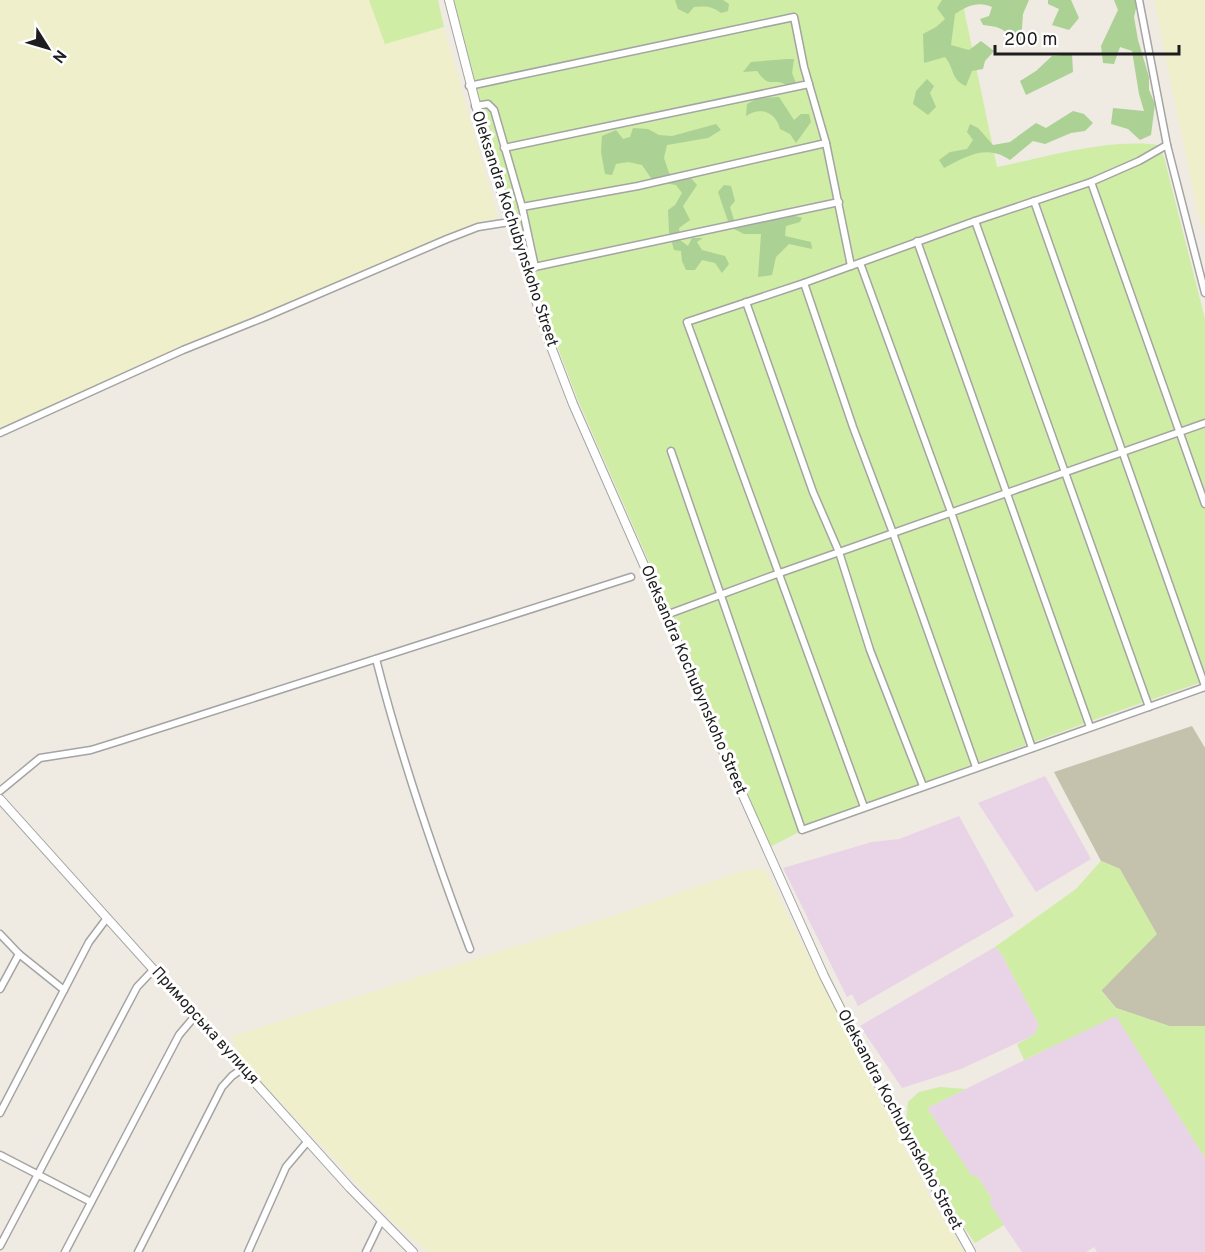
<svg xmlns="http://www.w3.org/2000/svg" width="1205" height="1252" font-family="Overpass,sans-serif">
<style>
.industrial{fill:#e9d4e7}
.construction{fill:#c4c2ad}
.farmland{fill:#f0efcc}
.grass{fill:#cfeda4}
.forest{fill:#acd194}
.lines{fill:none;stroke-linecap:round;stroke-linejoin:round}
.minor-casing{stroke:#a4a4a4;stroke-width:9}
.tertiary-casing{stroke:#a4a4a4;stroke-width:10}
.minor{stroke:#fff;stroke-width:6}
.tertiary{stroke:#fff;stroke-width:8}
.labels{text-anchor:middle;dominant-baseline:central;stroke-width:6;stroke-linejoin:round;paint-order:stroke}
.street-label{font-size:16px;fill:#1d1d1d;stroke:#fff}
</style>
<rect width="100%" height="100%" fill="#efeae2"/>
<g class="industrial">
<polygon points="1045,776 1091,859 1036,892 978,803"/>
<polygon points="959,816 1014,916 858,1006 852,994 847,997 783,868 872,842 899,839"/>
<polygon points="995,947 1001,953 1039,1025 1034,1035 961,1069 902,1088 860,1026"/>
<polygon points="1116,1015 1205,1158 1205,1252 1097,1252 1094,1247 1086,1252 1022,1252 988,1202 992,1199 977,1176 972,1177 927,1108"/>
</g>
<polygon class="construction" points="1192,726 1205,748 1205,1026 1169,1026 1116,1008 1101,990 1120,869 1101,861 1054,772"/>
<g class="farmland">
<polygon points="0,0 369,0 385,44 444,27 498,217 480,223 343,282 172,351 0,429"/>
<polygon points="1154,0 1205,0 1205,235 1197,210"/>
<polygon points="765,869 932,1201 965,1252 428,1252 394,1223 270,1091 240,1057 232,1036 627,911 744,870"/>
</g>
<g class="grass">
<polygon points="369,0 438,0 444,27 385,44"/>
<path d="M 454,0 L 962,0 L 997,167 C 1046,157 1109,138 1158,145 L 1164,157 L 1205,319 L 1205,681 L 1110,714 L 824,819 L 770,847 L 689,653 L 577,398 L 550,327 L 470,75 Z"/>
<polygon points="1101,861 1120,869 1157,934 1101,991 1116,1008 1169,1026 1205,1026 1205,1158 1116,1016 1024,1060 1017,1044 1034,1035 1039,1025 1001,953 995,947 1076,889"/>
<polygon points="940,1087 966,1089 927,1108 972,1176 977,1176 992,1199 989,1202 1004,1225 975,1243 959,1220 906,1124 908,1102 919,1092"/>
</g>
<g class="forest">
<path d="M 675,0 L 723,0 L 729,4 L 728,11 L 721,13 C 712,6 705,6 694,7 L 688,14 L 678,9 Z"/>
<path d="M 942,0 L 1029,0 L 1023,14 L 1021,41 L 1012,42 C 1005,27 998,27 983,25 L 980,19 L 989,16 L 992,7 C 978,1 967,6 955,14 L 951,45 L 969,50 L 981,41 L 994,51 L 985,61 L 983,69 L 972,71 L 966,86 C 950,79 955,69 945,57 L 924,63 L 923,34 L 936,27 L 945,19 L 937,8 Z"/>
<polygon points="1048,0 1071,0 1079,18 1069,30 1052,25 1059,9 1048,4"/>
<polygon points="1114,0 1135,0 1137,4 1134,17 1138,40 1149,77 1149,90 1155,104 1151,135 1140,140 1128,129 1111,124 1113,108 1144,111 1139,94 1132,51 1120,47 1114,64 1103,63 1101,46 1118,10"/>
<polygon points="1072,54 1073,72 1026,95 1020,81 1036,71 1052,56"/>
<path d="M 787,59 L 794,59 L 792,73 L 798,88 L 794,91 C 793,90 786,84 785,84 C 771,78 770,89 757,71 L 743,72 L 751,62 Z"/>
<polygon points="927,79 934,86 930,93 936,107 928,115 913,104 916,91"/>
<path d="M 779,97 L 794,120 L 801,114 L 809,114 L 811,122 L 796,143 L 790,134 L 780,129 C 776,112 760,106 746,116 L 747,104 L 758,98 Z"/>
<path d="M 1073,111 L 1084,114 L 1093,123 L 1085,131 L 1071,133 L 1045,144 L 1033,141 L 1010,160 C 986,144 967,156 944,168 L 939,160 L 950,152 L 967,149 L 973,140 L 967,132 L 970,124 L 978,128 L 993,145 L 1010,142 L 1036,123 L 1046,128 Z"/>
<polygon points="716,124 721,130 708,138 667,145 664,158 669,173 680,178 689,176 697,185 683,206 690,220 679,228 680,240 688,246 692,238 703,238 697,242 702,250 725,256 729,264 722,273 715,263 702,260 695,270 686,270 682,261 681,251 674,250 669,232 668,210 675,205 682,193 676,185 653,181 642,165 628,162 616,164 612,175 605,174 601,152 602,136 616,130 623,139 630,137 633,128 648,129 659,135 672,136"/>
<path d="M 724,185 L 731,186 L 735,201 L 730,207 L 734,220 C 739,221 744,223 749,223 C 766,225 786,211 802,218 L 800,222 L 786,226 L 785,236 L 811,242 L 812,249 L 789,244 L 776,257 L 772,275 L 758,277 L 761,234 L 744,234 L 730,227 L 718,192 Z"/>
</g>
<g class="lines">
<defs>
<g id="minor">
<polyline points="1139,0 1167,145 1205,293"/>
<polyline points="469,86 794,17 804,67 826,143 851,266"/>
<polyline points="475,106 488,104 494,110 522,207 535,267"/>
<polyline points="504,148 809,84"/>
<polyline points="1091,182 1205,504"/>
<polyline points="1034,201 1205,686"/>
<polyline points="522,207 638,186 826,143"/>
<polyline points="975,221 1149,707"/>
<polyline points="917,241 1090,727"/>
<polyline points="860,263 951,512 1032,748"/>
<polyline points="525,269 839,202"/>
<polyline points="804,283 853,427 893,533 976,767"/>
<polyline points="746,302 813,492 839,552 870,650 923,786"/>
<polyline points="0,433 183,350 265,317 447,239 478,227 510,222"/>
<polyline points="671,451 802,830 1205,687"/>
<polyline points="666,615 777,574 1205,423"/>
<path d="M 376,659 C 401,758 434,854 470,949"/>
<polyline points="0,791 40,758 91,750 123,740 631,577"/>
<polyline points="864,807 687,322 804,283 975,221 1091,182 1139,161 1167,145"/>
<polyline points="0,934 19,954 64,990"/>
<polyline points="0,989 19,954"/>
<polyline points="0,1113 89,942 107,918"/>
<polyline points="0,1155 91,1202"/>
<polyline points="0,1246 137,987 154,969"/>
<polyline points="65,1252 179,1035 195,1016"/>
<polyline points="138,1252 222,1087 232,1076 243,1068"/>
<polyline points="248,1252 286,1167 308,1141"/>
<polyline points="366,1252 381,1221"/>
</g>
<g id="tertiary">
<polyline points="449,0 488,151 550,344 573,404 666,615 710,722 824,976 886,1099 971,1252"/>
<polyline points="0,799 350,1188 413,1252"/>
</g>
</defs>
<use href="#minor" class="minor-casing"/>
<use href="#tertiary" class="tertiary-casing"/>
<use href="#minor" class="minor"/>
<use href="#tertiary" class="tertiary"/>
</g>
<g class="labels">
<g class="street-label">
<text transform="translate(514 229) rotate(72)">Oleksandra Kochubynskoho Street</text>
<text transform="translate(693 680) rotate(67)">Oleksandra Kochubynskoho Street</text>
<text transform="translate(205 1026) rotate(48)">Приморська вулиця</text>
<text transform="translate(899 1120) rotate(62)">Oleksandra Kochubynskoho Street</text>
</g>
</g>
<g transform="translate(48 48) rotate(127)" stroke="#ffffff" stroke-width="4.5" paint-order="stroke">
<path d="M0-4.5L10 22L0 15L-10 22Z" fill="#1d1d1d"/>
<text y="-9" font-size="16" font-weight="bold" text-anchor="middle" fill="#1d1d1d">N</text>
</g>
<path d="M995 45v9h184v-9" fill="none" stroke="#1d1d1d" stroke-width="3"/>
<text x="1004" y="45" font-size="18" fill="#1d1d1d" stroke="#ffffff" stroke-width="4.5" paint-order="stroke">200 m</text>
</svg>
